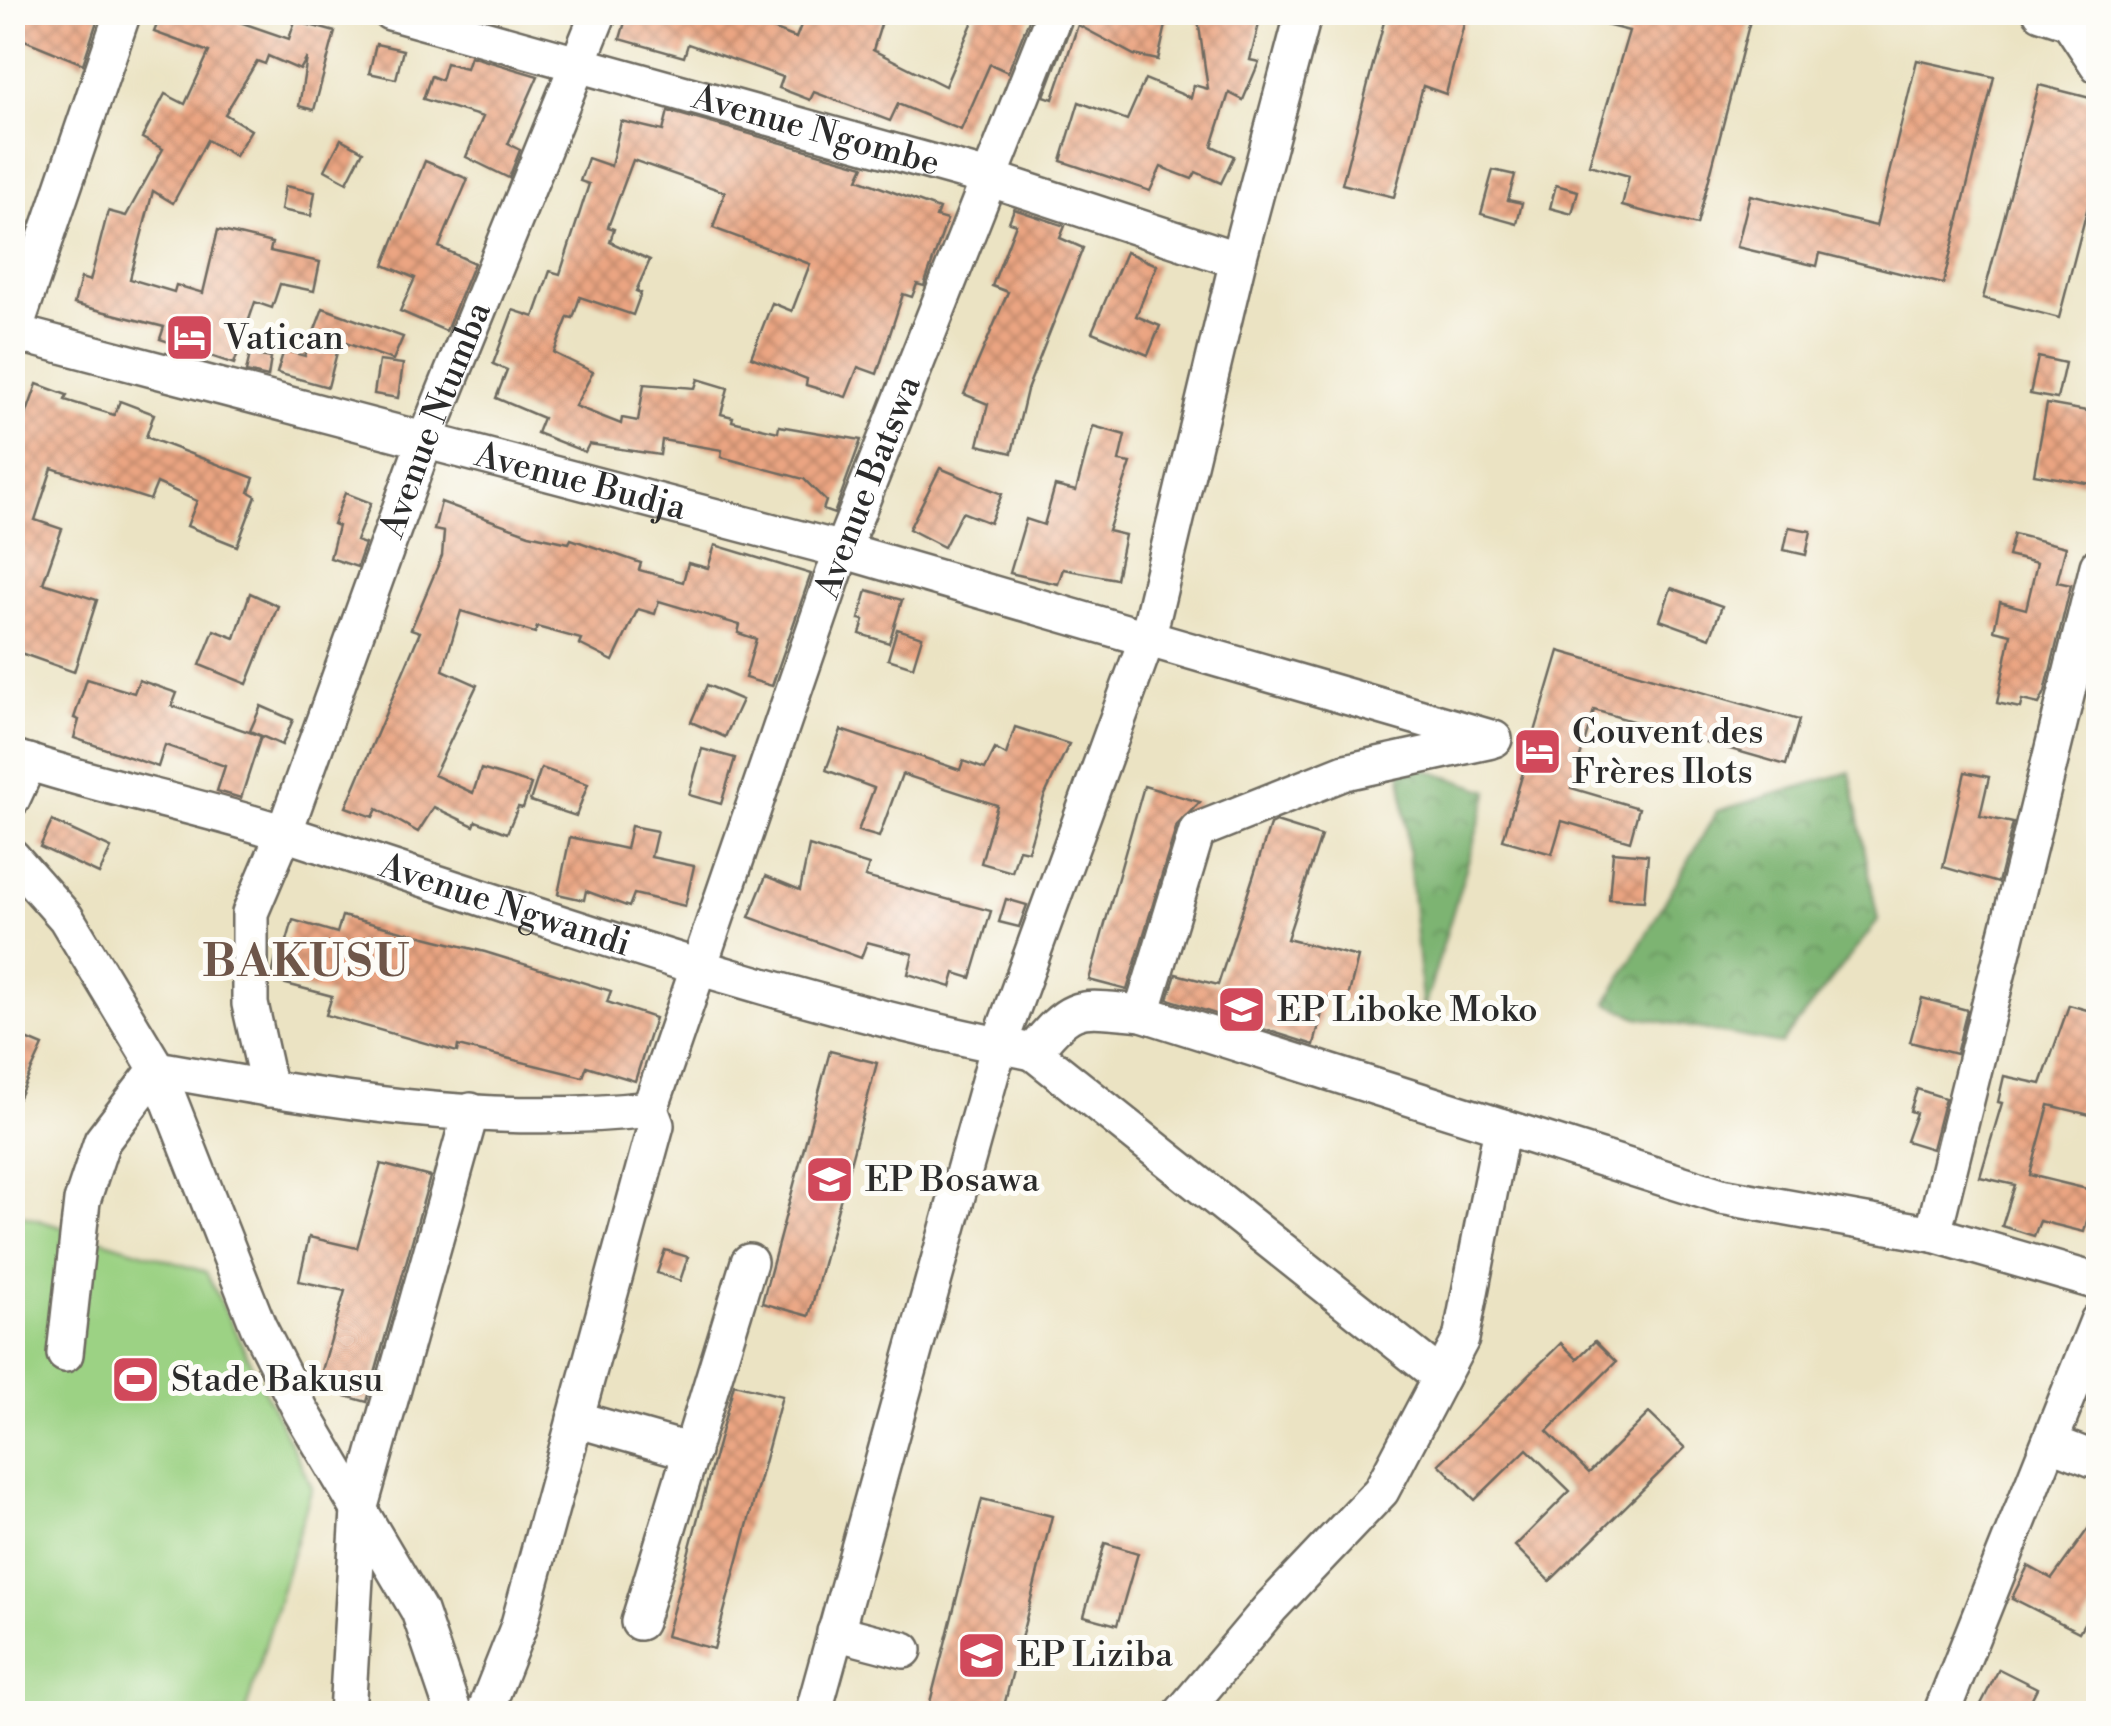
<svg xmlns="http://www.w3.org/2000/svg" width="2111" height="1726" font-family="'Libre Bodoni',serif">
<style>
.forest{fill:url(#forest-crowns);stroke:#54704e;stroke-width:2.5}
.pitch{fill:#9cd284;stroke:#647e58;stroke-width:2.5}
.building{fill:url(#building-cross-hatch)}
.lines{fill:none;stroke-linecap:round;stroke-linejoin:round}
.minor-casing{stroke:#6e6b60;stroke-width:40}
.minor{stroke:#fff;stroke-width:35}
.labels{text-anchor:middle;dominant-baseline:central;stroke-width:10;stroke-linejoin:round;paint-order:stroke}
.street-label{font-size:35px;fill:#2b2b2b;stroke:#fdfcf7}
.poi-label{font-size:35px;fill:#2b2b2b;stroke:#fdfcf7;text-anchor:start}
.district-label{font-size:45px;font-weight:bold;letter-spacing:2.5px;fill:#6e5649;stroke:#fdfcf7}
</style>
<defs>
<pattern id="forest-crowns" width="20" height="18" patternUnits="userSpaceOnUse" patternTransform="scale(2.5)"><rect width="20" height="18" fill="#7db472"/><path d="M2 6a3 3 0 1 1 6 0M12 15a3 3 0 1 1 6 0" fill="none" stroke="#67935e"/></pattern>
<pattern id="building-cross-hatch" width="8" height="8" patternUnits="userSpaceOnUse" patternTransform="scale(2.5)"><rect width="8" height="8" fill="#eba582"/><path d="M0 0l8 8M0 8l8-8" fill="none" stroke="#bf876b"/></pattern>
</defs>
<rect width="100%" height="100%" fill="#fdfcf7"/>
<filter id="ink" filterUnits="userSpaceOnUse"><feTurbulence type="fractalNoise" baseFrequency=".01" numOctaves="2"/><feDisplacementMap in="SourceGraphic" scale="20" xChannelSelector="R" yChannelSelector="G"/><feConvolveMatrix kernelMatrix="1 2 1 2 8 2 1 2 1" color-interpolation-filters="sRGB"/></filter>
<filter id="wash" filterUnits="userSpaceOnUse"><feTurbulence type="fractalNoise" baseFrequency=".0048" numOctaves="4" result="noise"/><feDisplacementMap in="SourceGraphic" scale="40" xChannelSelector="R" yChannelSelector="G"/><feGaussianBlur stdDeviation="2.25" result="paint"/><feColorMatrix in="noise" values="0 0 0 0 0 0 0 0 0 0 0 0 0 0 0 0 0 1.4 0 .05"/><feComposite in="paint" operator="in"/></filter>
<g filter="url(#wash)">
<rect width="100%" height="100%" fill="#ebe3c3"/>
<g class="forest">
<polygon points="1400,761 1489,791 1423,1012"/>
<polygon points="1850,772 1878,921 1781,1044 1638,1017 1607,1003 1717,811"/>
</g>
<polygon class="pitch" points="12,1212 206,1272 312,1487 245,1713 13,1713"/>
<g id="blocks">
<g class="building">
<polygon points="12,12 100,12 83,64 12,35"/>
<polygon points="162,12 230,12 228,18 289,39 295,21 335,32 314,110 299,106 307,58 300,70 268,56 265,64 257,61 225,114 251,130 235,156 207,140 173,203 153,191 130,279 174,292 176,285 203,293 218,230 272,243 270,251 320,262 314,291 280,284 272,308 255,302 234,364 160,339 164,327 74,304 81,278 90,281 108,211 126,216 163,149 142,138 165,94 185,104 209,52 154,32"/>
<polygon points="628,12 749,12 761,16 758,23 796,38 806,12 885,12 873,50 945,86 977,12 1032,12 1008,72 990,64 961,130 898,104 890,121 814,92 810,100 779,88 783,77 688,44 684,57 620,39"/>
<polygon points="1076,12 1169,12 1158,60 1134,55 1078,25 1053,99 1044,96"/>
<polygon points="1197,12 1262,12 1250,60 1259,62 1243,100 1229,93 1212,146 1234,156 1221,183 1196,172 1192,179 1161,167 1150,191 1061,161 1079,102 1127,120 1145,79 1191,98 1194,85 1208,89"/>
<polygon points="1406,12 1467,12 1446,94 1423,86 1394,197 1342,184 1386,14 1404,19"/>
<polygon points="1587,12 1733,12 1751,17 1697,225 1622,206 1629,176 1589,165 1629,31 1586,20"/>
<polygon points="376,44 403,50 396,79 369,73"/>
<polygon points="470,56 538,76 508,144 520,150 509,178 466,157 483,117 423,99 431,76 441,80 446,63 466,68"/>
<polygon points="1917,60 1994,77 1943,284 1820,253 1817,266 1737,247 1750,195 1876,226"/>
<polygon points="2039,85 2098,100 2098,168 2059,318 1983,298"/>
<polygon points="668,111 864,166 858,179 939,209 936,217 947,220 924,286 917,284 912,297 903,294 877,374 858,367 846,397 806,385 807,379 751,357 772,303 792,311 810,264 713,228 725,192 633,160 608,227 614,229 610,242 650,260 636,291 641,293 633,315 580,297 573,318 568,317 554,353 593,372 575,406 621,424 622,418 638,421 644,384 695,388 698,379 728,388 721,414 733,417 732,421 778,432 779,426 861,440 834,514 823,510 826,501 804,479 721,457 722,450 662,440 660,455 589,444 585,452 537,433 543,418 496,398 507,370 493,364 513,310 534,317 550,271 560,274 589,184 580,181 588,158 611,166 621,121 663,131"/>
<polygon points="341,139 363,151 347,182 325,170"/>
<polygon points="425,161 468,179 439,247 474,263 446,331 400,311 415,278 384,265"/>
<polygon points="1493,170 1515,175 1508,200 1522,203 1517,224 1481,214"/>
<polygon points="1556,185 1578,191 1572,214 1550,208"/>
<polygon points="285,186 315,192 311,216 281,210"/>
<polygon points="1014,209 1065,226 1060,238 1083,248 1027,390 1012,453 978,445 988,404 964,394 1008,292 992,286 1016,224 1009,222"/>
<polygon points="1126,252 1157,265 1136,316 1160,326 1148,355 1092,332"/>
<polygon points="323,308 403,337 393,360 340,341 328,387 277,373 284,350 305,356"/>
<polygon points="250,354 271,358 268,377 246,372"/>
<polygon points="2038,357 2065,363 2057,399 2030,394"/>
<polygon points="379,361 403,364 398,398 374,394"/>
<polygon points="37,384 67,395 65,400 114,415 120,401 154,414 146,437 254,478 249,492 256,496 237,546 187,526 197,501 157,483 150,500 52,468 35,520 62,529 43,583 97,600 74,672 12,650 12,437 18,438"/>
<polygon points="2047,404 2098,413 2098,485 2034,474"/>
<polygon points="1093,426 1125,435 1119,461 1131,463 1108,531 1125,535 1116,579 1063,569 1058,584 1010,573 1026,519 1044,525 1055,486 1076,491"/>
<polygon points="940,468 1002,494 990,523 962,512 944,547 909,529"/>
<polygon points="345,493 371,503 356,541 365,544 357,567 330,558 338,526 333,524"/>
<polygon points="441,502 529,534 569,543 571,539 641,563 639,570 683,582 688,563 708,568 715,545 811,574 772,686 745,678 756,639 738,633 740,625 659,601 655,614 638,609 613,661 579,644 581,639 537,627 535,633 461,611 443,670 477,685 434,775 473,793 481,769 531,784 523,808 518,807 507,833 476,821 474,826 434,807 418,832 377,809 373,817 346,807 420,632 411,629 442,556 444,532 434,530"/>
<polygon points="1789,527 1811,531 1806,555 1784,550"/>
<polygon points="2014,534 2066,547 2057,582 2071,585 2045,692 2039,704 2022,700 2020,708 1997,703 2011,634 1994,630 2000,602 2026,609 2037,563 2008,556"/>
<polygon points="1671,588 1722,606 1710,638 1660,620"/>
<polygon points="867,590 902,600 889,643 860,634 864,620 859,619"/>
<polygon points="250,593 278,606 247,684 200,665 214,630 235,638"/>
<polygon points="897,629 922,637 913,667 888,659"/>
<polygon points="1559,651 1799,720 1786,765 1594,710 1571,788 1639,808 1630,841 1562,821 1552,854 1503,840"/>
<polygon points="87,679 134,693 139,680 177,693 172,706 261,736 241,798 217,791 225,766 165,745 158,767 74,738 79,720 74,718"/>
<polygon points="707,685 742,700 725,737 691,722"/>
<polygon points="261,706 293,720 282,745 250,731"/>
<polygon points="1015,727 1069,744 1044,797 1028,851 1019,849 1012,872 981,863 997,805 902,774 879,837 858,831 874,788 826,770 841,730 960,770 963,761 985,769 995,749 1006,755"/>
<polygon points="702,749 735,758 721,804 689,795"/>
<polygon points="541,768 588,784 576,816 530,801"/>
<polygon points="1965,772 1989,777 1980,816 2013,823 1998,883 1943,867"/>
<polygon points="1144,786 1200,802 1177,825 1127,990 1089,980"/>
<polygon points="52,821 111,848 99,874 40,847"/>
<polygon points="1276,822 1321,836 1287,939 1358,957 1347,1002 1326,997 1314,1045 1168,999 1176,974 1218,985 1270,825"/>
<polygon points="631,826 657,831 651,857 694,866 685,906 634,894 629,907 586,891 584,900 558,894 570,837 626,849"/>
<polygon points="809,846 869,865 865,877 991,911 971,978 955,973 951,987 908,974 913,954 867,942 861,958 749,917 766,876 800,890"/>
<polygon points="1613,852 1648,855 1644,901 1609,899"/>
<polygon points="1006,899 1027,905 1019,927 999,922"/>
<polygon points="342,916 485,952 611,991 607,1002 655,1018 635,1081 587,1066 583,1077 458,1046 457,1052 326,1015 332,996 271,980 277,953 283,955 293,920 337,933"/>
<polygon points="1922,998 1967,1010 1956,1054 1910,1042"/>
<polygon points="2069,1005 2098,1013 2098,1117 2049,1105 2030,1175 2095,1191 2084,1232 2040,1221 2034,1236 2002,1226 2015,1185 1980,1177 2002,1103 1998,1102 2004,1076 2041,1084"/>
<polygon points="12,1033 43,1046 12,1112"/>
<polygon points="830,1051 877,1063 809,1316 762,1303"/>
<polygon points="1917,1089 1945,1098 1932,1149 1906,1141 1916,1113 1910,1111"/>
<polygon points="381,1164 430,1177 367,1402 317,1388 345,1291 299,1281 309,1237 357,1248"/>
<polygon points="665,1250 688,1257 680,1281 657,1273"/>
<polygon points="1595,1341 1616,1362 1547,1431 1589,1473 1649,1413 1685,1448 1550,1581 1515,1546 1570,1491 1527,1449 1475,1500 1439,1464 1561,1343 1577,1359"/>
<polygon points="734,1384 782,1396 714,1649 666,1636"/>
<polygon points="982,1499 1052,1516 1002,1714 927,1714"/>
<polygon points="2098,1515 2098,1599 2079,1632 2012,1598 2028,1566 2052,1579"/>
<polygon points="1105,1543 1138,1553 1117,1625 1084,1616"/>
<polygon points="1999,1669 2037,1688 2024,1714 1976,1714"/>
</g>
</g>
</g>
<g filter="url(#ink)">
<use href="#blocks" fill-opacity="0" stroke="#6e6b60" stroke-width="2.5"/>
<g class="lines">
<defs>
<g id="minor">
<path id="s1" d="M 390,12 L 988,178 L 1238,260"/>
<polyline points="2041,12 2098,31"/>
<polyline points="2071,24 2098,65"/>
<path id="s2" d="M 12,332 L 842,550 L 1494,739"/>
<polyline points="12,337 123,12"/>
<path id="s3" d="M 12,757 C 103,788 199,805 290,835 C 536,914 779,1003 1033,1052 C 1074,1000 1079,1008 1142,1013 L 1721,1196 L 1933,1234 L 2098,1282"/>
<polyline points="12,799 29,762"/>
<polyline points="12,857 66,918 157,1069 258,1326 301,1411 419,1611 454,1714"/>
<polyline points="1142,1013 1197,831 1345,772 1488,741"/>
<polyline points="1033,1052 1441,1377"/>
<path id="s4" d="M 269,1089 L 250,1004 L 250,913 L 284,833 L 424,443 L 599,12"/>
<polyline points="1933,1234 2098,566"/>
<path d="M 65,1354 L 82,1201 L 102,1141 L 157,1069 C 321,1098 484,1128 650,1109"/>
<polyline points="575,1419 692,1452"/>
<polyline points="2052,1443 2098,1461"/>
<polyline points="639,1622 749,1262"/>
<polyline points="835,1632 904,1650"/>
<polyline points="347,1714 359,1510 471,1111"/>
<path id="s5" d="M 484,1714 L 518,1628 L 656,1125 L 650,1109 L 842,550 L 1055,12"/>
<polyline points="813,1714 999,1045 1148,636 1238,260 1304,12"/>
<polyline points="1181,1714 1271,1607 1381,1491 1461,1339 1502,1127"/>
<polyline points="1941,1714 2098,1321"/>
</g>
</defs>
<use href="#minor" class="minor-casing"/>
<use href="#minor" class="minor"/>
</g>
</g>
<defs>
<symbol id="hotel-square" viewBox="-11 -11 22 22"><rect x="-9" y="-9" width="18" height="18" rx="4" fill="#d1495b" stroke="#fdfcf7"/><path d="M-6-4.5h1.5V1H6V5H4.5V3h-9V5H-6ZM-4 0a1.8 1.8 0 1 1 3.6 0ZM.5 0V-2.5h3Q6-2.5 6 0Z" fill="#fff"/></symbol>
<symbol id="school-square" viewBox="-11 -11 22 22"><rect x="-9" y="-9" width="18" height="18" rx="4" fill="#d1495b" stroke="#fdfcf7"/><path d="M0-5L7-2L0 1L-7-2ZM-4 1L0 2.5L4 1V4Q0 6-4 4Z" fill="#fff"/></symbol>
<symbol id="stadium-square" viewBox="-11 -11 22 22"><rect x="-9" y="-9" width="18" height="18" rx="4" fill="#d1495b" stroke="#fdfcf7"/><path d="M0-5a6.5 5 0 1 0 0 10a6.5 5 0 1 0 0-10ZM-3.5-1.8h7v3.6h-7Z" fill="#fff"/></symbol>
</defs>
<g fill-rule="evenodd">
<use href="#hotel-square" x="162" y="310" width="55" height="55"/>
<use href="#hotel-square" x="1510" y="724" width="55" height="55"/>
<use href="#school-square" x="1214" y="982" width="55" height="55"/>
<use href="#school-square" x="802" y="1152" width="55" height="55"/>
<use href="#stadium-square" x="108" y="1352" width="55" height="55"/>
<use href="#school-square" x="954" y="1628" width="55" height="55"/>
</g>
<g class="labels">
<g class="street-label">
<text stroke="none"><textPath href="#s1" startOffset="442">Avenue Ngombe</textPath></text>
<text stroke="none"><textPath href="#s4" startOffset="705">Avenue Ntumba</textPath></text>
<text stroke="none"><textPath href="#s2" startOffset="588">Avenue Budja</textPath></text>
<text stroke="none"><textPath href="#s5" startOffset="1290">Avenue Batswa</textPath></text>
<text stroke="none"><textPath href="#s3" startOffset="515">Avenue Ngwandi</textPath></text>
</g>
<g class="poi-label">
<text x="224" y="338">Vatican</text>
<text x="1572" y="732">Couvent des<tspan x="1572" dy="40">Frères Ilots</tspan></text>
<text x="1277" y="1010">EP Liboke Moko</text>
<text x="865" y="1180">EP Bosawa</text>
<text x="171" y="1380">Stade Bakusu</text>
<text x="1017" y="1655">EP Liziba</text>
</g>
<g class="district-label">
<text x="307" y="962">BAKUSU</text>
</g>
</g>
<rect width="2111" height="1726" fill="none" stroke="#fdfcf7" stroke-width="50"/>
</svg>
